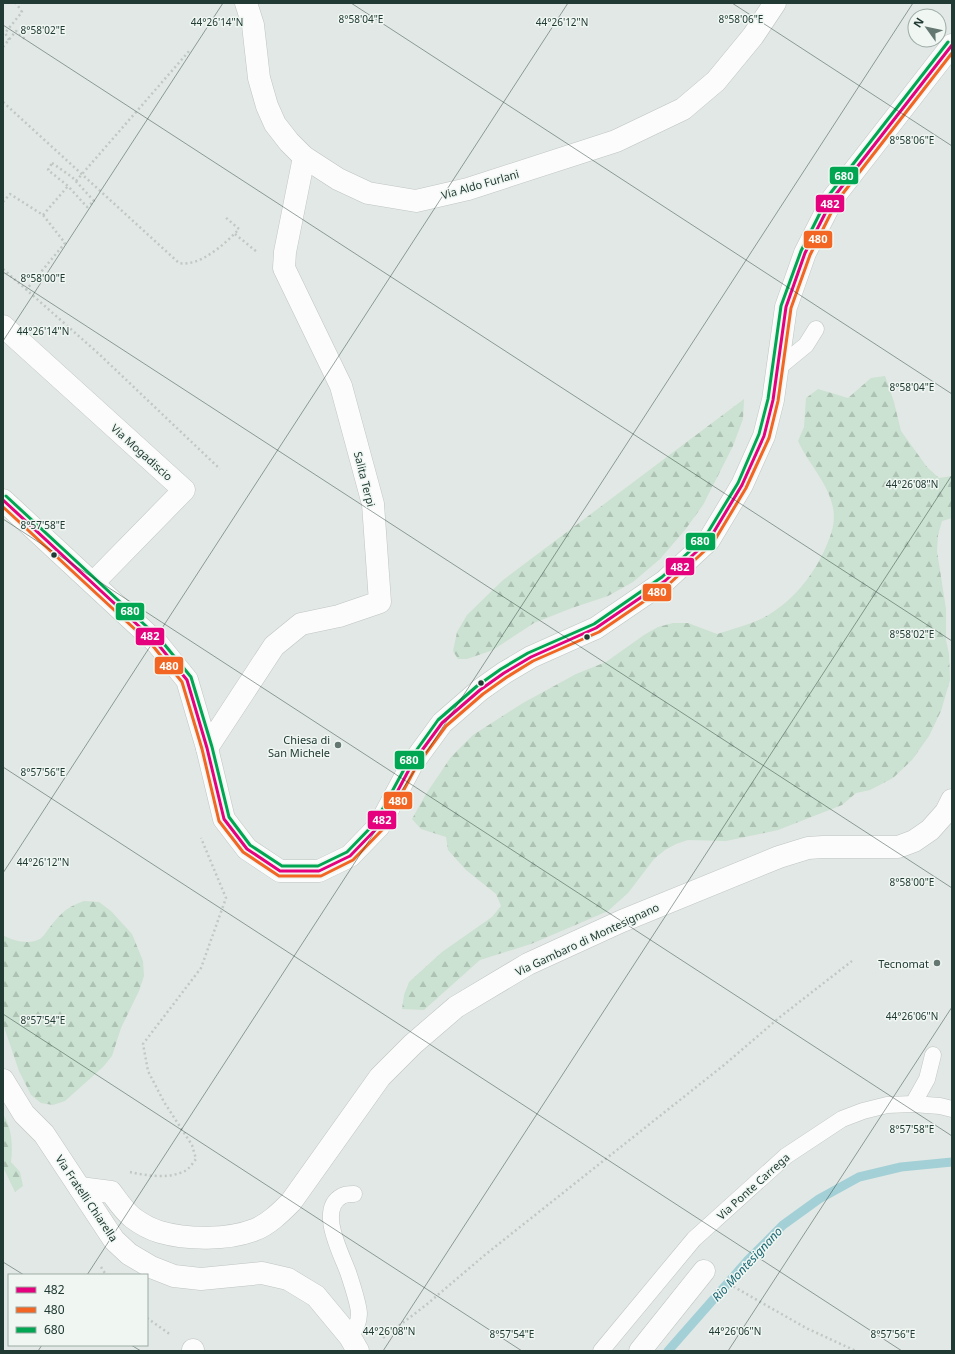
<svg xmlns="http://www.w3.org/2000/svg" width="955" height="1354" font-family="'Noto Sans',sans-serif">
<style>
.forest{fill:url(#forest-firs)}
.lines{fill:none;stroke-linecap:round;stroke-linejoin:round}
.stream{stroke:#a3d0d6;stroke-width:9}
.lane-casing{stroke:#bfc5c2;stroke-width:17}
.street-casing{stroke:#bfc5c2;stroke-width:23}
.secondary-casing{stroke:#bec6c2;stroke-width:23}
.path{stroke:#c0c8c4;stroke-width:2.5;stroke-dasharray:2 3;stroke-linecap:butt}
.lane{stroke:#fbfcfb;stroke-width:16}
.street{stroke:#fbfcfb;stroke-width:22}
.secondary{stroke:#fbfcfb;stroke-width:22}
.bus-1-casing{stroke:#f0f7f3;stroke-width:6}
.bus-2-casing{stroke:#f0f7f3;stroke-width:6}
.bus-3-casing{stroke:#f0f7f3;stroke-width:6}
.bus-1{stroke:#e5007d;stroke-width:3}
.bus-2{stroke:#f26522;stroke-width:3}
.bus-3{stroke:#00a651;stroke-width:3}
.ticks{fill:none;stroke:#213a33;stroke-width:1;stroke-opacity:0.45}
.bus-dot{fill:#213a33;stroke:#f0f7f3;stroke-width:1.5}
.poi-dot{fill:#657771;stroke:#f0f7f3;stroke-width:1.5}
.labels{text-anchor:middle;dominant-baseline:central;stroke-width:3;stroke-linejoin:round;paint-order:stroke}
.street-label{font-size:11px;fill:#213a33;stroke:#f0f7f3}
.poi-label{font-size:11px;fill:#213a33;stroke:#f0f7f3;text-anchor:end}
.water-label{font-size:12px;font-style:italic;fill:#1d6874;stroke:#f0f7f3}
.ticks-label{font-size:10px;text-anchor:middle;fill:#213a33;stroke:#f0f7f3;stroke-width:3;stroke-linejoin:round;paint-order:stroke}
.line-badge{stroke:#f0f7f3;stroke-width:1.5}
.badge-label{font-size:11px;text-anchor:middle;font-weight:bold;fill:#fff}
</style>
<defs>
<pattern id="forest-firs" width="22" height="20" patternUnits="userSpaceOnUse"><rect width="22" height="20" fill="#cbe1d1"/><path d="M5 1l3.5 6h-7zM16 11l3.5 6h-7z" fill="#aec2b4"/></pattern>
</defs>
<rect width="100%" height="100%" fill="#e2e8e5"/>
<g class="forest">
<path d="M 885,376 L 894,402 L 901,431 L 927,467 L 939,478 L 952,476 L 952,518 L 942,521 L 938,535 L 937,551 L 946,609 L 946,640 L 949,654 L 950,680 L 941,711 L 929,736 L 912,760 L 893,778 L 870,790 L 856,793 L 842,805 L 778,830 L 726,841 L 688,840 L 676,844 L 665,850 L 654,859 L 628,893 L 608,911 L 531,944 L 480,960 L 424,1010 L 402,1009 L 404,995 L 409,982 L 442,952 L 492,917 L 501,906 L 496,894 L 466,870 L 448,850 L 446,837 L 421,829 L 412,819 L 426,794 L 451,757 L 473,735 L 523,703 L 576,674 L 606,662 L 644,635 L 658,627 L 673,623 L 688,623 L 717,634 C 732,629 749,625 763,618 C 792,602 811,579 825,549 C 831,535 836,523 833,508 C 829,484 808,463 798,441 L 804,427 L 806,398 L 818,389 L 848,398 L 871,378 Z"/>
<polygon points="744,399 743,419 733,446 703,505 685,530 660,559 633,582 608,596 572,608 534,623 493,650 467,659 458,659 453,651 457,632 467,615 503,580"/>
<path d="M 84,901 L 99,902 L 111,911 L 132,934 L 143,961 L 144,976 L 139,991 L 121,1028 L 112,1056 L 103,1067 L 65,1101 L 53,1105 L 41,1103 L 31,1095 L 19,1071 L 3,1024 L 3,935 C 13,941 29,945 40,939 C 43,937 47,931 50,927 C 61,913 67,907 84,901 Z"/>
<path d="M 3,1114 C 12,1128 13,1146 11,1162 L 20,1172 L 23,1186 L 15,1192 L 3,1167 Z"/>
</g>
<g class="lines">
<polyline class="stream" points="668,1351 748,1260 783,1225 819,1199 859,1177 901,1167 952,1162"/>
<defs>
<g id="lane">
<polyline points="778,368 806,345 816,329"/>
<polyline points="913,1104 927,1079 933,1055"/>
<path d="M 350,1337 C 355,1330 359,1323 359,1314 C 359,1306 351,1281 348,1272 C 341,1253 317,1209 342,1196 C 345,1194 351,1194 354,1194"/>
<polyline points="601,1351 694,1239 786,1156 842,1119 863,1111 887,1105 913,1104 940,1106 952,1109"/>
</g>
<g id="street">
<polyline points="246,3 253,25 259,78 267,106 275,124 289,142 304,157 338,179 368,193 416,201 468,189 616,141 683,109 716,81 753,36 775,3"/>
<polyline points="3,326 184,490 93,583"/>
<polyline points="207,748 274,646 301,624 339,616 380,602 373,504 341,386 284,268 285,252 304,157"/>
<polyline points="3,1080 24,1114 44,1134 114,1240 129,1254 151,1267 174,1276 201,1279 262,1273 288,1279 316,1296 350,1337 358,1351"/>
<path d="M 80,1188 L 111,1192 C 117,1200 124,1211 133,1218 C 141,1224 150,1229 160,1232 C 188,1240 228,1240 254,1230 C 268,1225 281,1212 291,1202 L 380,1077 L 413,1044 L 456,1007 L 528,964 L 622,921 L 779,857 L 808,848 L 823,847 L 898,847 L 914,841 L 930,830 L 946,812 L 952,800"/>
<polyline points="193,1350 193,1351"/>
<polyline points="640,1351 704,1271"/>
</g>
<polyline id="secondary" points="3,500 157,643 187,680 207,748 224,819 247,849 280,871 319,871 350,856 379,826 412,764 442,723 480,690 504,673 531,657 596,628 665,581 709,540 742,485 764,436 773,400 786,307 805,253 833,198 952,45"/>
</defs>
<use href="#lane" class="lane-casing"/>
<use href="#street" class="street-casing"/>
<use href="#secondary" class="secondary-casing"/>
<g class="path">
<polyline points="9,40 5,33 22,12 16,3"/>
<polyline points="3,47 16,31 25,39"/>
<path d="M 3,102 L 179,263 C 200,267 225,244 239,229 L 224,216"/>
<polygon points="52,163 72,177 94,201 87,207 68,186 48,170"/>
<polyline points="76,181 190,50"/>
<polyline points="3,202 10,194 43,215 65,243 26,290"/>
<polyline points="43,215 68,186"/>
<polyline points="235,234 257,252"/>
<polyline points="3,269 99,354 220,469"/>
<path d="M 130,1172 C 147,1176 169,1179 185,1171 C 189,1169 193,1163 196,1159 L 192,1145 L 164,1102 L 148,1071 L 143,1044 L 201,968 L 226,898 L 201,838"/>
<polyline points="101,1267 106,1275"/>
<polyline points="729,1284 806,1328 856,1351"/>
<polyline points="147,1318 171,1335"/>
<polyline points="383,1338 426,1305 486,1254 724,1065 780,1017 852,961"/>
</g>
<use href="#lane" class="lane"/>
<use href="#street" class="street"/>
<use href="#secondary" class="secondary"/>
<defs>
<polyline id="bus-1" points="3,500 157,643 187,680 207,748 224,819 247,849 280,871 319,871 350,856 379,826 412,764 442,723 480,690 504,673 531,657 596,628 665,581 709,540 742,485 764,436 773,400 786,307 805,253 833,198 952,45"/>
<polyline id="bus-2" points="3,507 153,646 182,682 202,749 219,821 243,852 279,876 321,876 353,860 383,829 416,767 446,726 483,694 507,677 533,661 599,632 668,585 713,543 746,488 769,438 778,401 791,308 810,255 837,201 952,53"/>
<polyline id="bus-3" points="6,496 160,639 191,677 212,747 229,817 250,845 282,866 318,866 347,852 375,823 408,762 438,720 477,686 501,669 528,653 594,624 662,577 705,537 738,483 759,434 768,399 781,306 801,251 829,195 948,42"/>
</defs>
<use href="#bus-1" class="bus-1-casing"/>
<use href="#bus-2" class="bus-2-casing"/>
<use href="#bus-3" class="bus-3-casing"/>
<use href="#bus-1" class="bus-1"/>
<use href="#bus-2" class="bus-2"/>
<use href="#bus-3" class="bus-3"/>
</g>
<path class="ticks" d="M 351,3 L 952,394M 732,3 L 952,146M 3,25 L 952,641M 3,272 L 952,888M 3,341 L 223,3M 3,519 L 952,1136M 3,767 L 902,1351M 3,873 L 568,3M 3,1014 L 522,1351M 3,1262 L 24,1275M 87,1275 L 913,3M 131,1345 L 141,1351M 38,1351 L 42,1345M 383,1351 L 952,475M 728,1351 L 952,1007"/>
<g class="bus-dot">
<circle cx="54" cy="555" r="3.5"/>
<circle cx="587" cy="637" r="3.5"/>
<circle cx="481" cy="683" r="3.5"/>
</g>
<g class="poi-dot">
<circle cx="338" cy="745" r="4"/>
<circle cx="937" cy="963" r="4"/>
</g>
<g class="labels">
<g class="street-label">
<text transform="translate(480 184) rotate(-16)">Via Aldo Furlani</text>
<text transform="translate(142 452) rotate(42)">Via Mogadiscio</text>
<text transform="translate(365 479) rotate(76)">Salita Terpi</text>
<text transform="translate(587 939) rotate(-25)">Via Gambaro di Montesignano</text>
<text transform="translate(753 1186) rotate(-42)">Via Ponte Carrega</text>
<text transform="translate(87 1198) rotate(56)">Via Fratelli Chiarella</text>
</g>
<g class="poi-label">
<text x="330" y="739">Chiesa di<tspan x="330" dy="13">San Michele</tspan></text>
<text x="929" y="963">Tecnomat</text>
</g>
<g class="water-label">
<text transform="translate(747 1264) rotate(-47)">Rio Montesignano</text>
</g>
</g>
<g class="ticks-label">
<text x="361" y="23">8°58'04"E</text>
<text x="741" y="23">8°58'06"E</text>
<text x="217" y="26">44°26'14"N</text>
<text x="562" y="26">44°26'12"N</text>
<text x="43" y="34">8°58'02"E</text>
<text x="912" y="144">8°58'06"E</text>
<text x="43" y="282">8°58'00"E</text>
<text x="43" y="335">44°26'14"N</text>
<text x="912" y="391">8°58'04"E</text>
<text x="912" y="488">44°26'08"N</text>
<text x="43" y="529">8°57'58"E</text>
<text x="912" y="638">8°58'02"E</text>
<text x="43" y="776">8°57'56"E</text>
<text x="43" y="866">44°26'12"N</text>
<text x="912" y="886">8°58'00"E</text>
<text x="912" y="1020">44°26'06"N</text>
<text x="43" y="1024">8°57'54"E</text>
<text x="912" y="1133">8°57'58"E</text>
<text x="389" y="1335">44°26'08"N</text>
<text x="735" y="1335">44°26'06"N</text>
<text x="512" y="1338">8°57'54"E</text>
<text x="893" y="1338">8°57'56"E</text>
</g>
<g class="line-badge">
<rect x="829" y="166" width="30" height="19" rx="4" fill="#00a651"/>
<rect x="815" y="194" width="30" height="19" rx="4" fill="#e5007d"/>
<rect x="803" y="230" width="30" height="19" rx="4" fill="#f26522"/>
<rect x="685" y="532" width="31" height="19" rx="4" fill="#00a651"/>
<rect x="665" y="557" width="30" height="19" rx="4" fill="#e5007d"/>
<rect x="642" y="583" width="30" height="19" rx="4" fill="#f26522"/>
<rect x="115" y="602" width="30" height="19" rx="4" fill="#00a651"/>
<rect x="135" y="627" width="30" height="19" rx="4" fill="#e5007d"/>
<rect x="154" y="656" width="30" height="19" rx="4" fill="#f26522"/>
<rect x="394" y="750" width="31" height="20" rx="4" fill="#00a651"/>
<rect x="383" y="791" width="30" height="19" rx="4" fill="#f26522"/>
<rect x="367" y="810" width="30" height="20" rx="4" fill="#e5007d"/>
</g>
<g class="badge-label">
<text x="844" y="180">680</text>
<text x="830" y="208">482</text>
<text x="818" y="243">480</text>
<text x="700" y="545">680</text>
<text x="680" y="571">482</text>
<text x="657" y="596">480</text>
<text x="130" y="615">680</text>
<text x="150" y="640">482</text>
<text x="169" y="670">480</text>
<text x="409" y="764">680</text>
<text x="398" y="805">480</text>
<text x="382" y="824">482</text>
</g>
<rect width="955" height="1354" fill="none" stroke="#213a33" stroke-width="8"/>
<rect x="8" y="1274" width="140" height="72" fill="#f0f7f3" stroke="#9daba6"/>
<rect x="16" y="1287" width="20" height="6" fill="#e5007d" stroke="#9daba6"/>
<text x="44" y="1294" font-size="12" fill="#213a33">482</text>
<rect x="16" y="1307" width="20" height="6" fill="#f26522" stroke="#9daba6"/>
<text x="44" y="1314" font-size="12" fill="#213a33">480</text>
<rect x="16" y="1327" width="20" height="6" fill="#00a651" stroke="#9daba6"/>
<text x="44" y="1334" font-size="12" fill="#213a33">680</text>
<g transform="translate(927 28) rotate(303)"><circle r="19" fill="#f0f7f3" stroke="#9daba6"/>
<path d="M0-3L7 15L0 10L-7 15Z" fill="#657771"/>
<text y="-6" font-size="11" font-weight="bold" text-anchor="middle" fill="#213a33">N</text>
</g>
</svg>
